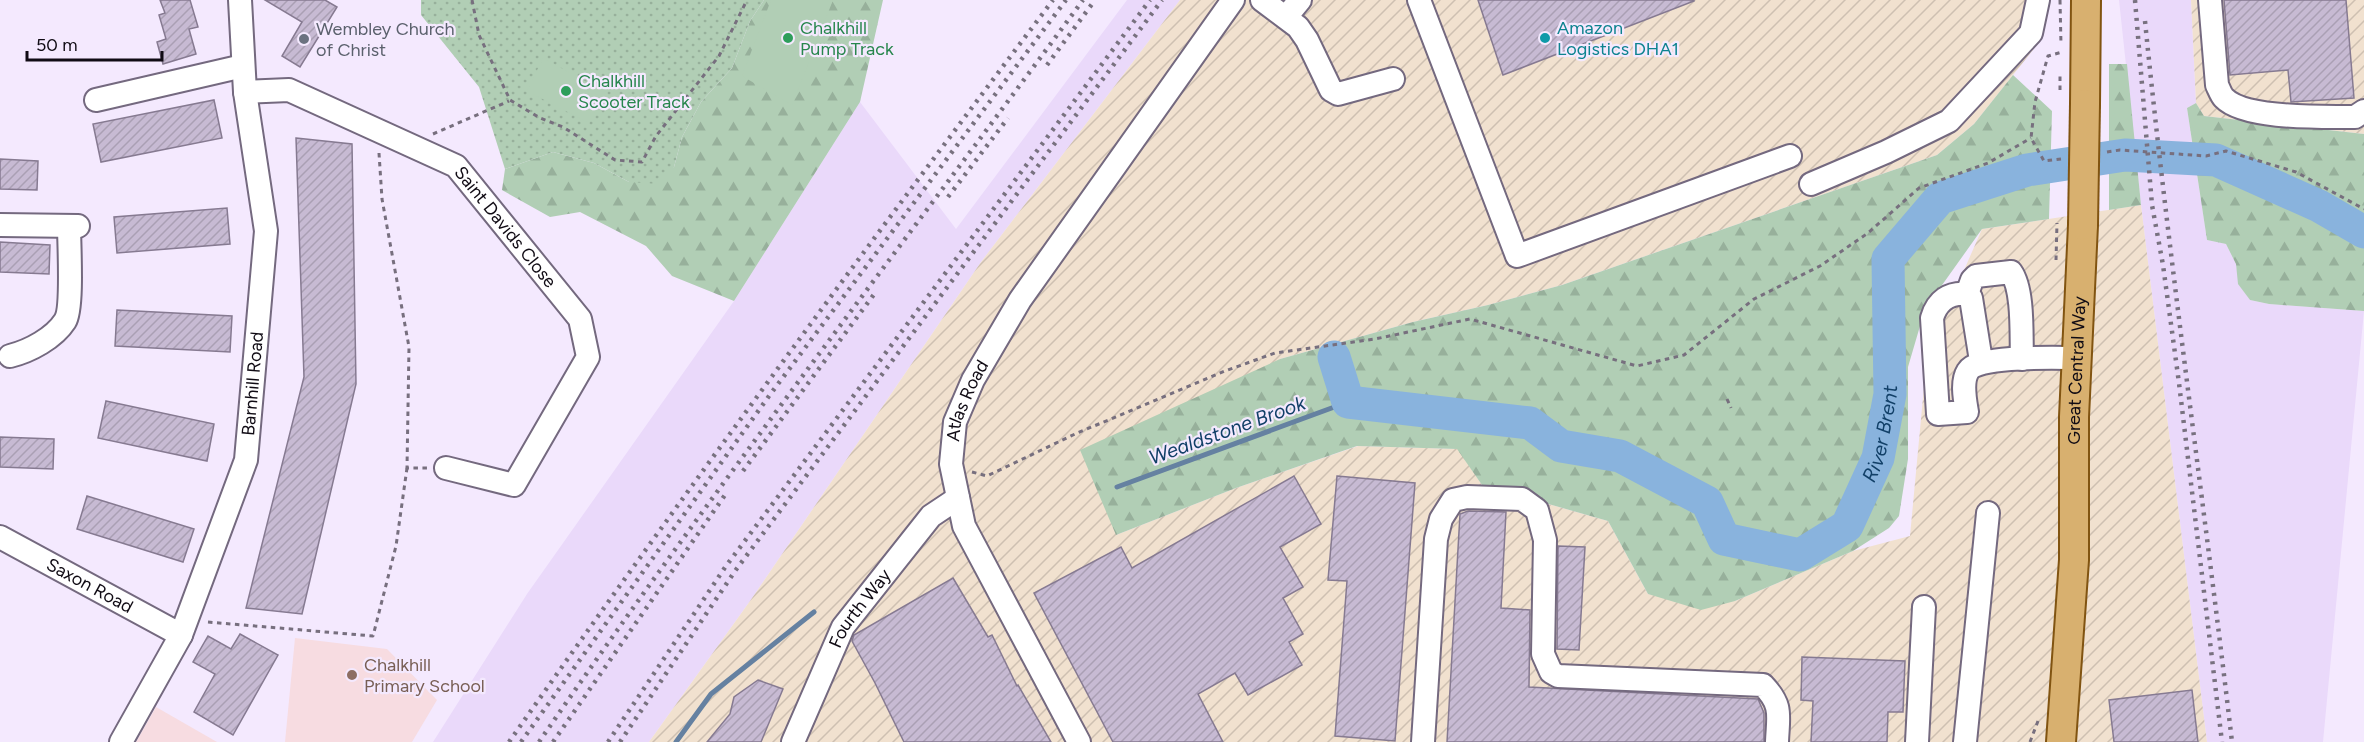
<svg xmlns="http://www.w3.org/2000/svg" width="2364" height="742" font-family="Figtree,sans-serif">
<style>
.built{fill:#ead9fa}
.industrial{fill:url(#industrial-furrows)}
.education{fill:#f7dce1}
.forest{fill:url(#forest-firs)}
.park{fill:url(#park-dots)}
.pitch{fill:#b1ceb5}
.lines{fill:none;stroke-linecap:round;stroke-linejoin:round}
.stream{stroke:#6581a1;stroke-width:5}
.river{stroke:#89b3dd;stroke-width:33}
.building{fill:url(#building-hatch);stroke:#867a91;stroke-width:1.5}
.minor-casing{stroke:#74697f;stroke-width:26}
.major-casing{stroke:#815411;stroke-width:32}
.path{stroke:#776f7e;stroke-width:3;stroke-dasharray:4.5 4.5;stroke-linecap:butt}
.minor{stroke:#fff;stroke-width:22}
.major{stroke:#d8b06f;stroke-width:28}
.rail{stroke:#78717f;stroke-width:4.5;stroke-dasharray:3 6;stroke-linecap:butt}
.major-bridge-casing{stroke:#815411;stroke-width:32;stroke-linecap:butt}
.major-bridge{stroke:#d8b06f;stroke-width:28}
.leisure-dot{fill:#2e9e5b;stroke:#f4e9fe;stroke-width:2}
.culture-dot{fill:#0f9aa8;stroke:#f4e9fe;stroke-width:2}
.worship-dot{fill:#6b7280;stroke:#f4e9fe;stroke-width:2}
.education-dot{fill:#8d6e63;stroke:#f4e9fe;stroke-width:2}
.labels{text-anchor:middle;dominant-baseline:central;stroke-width:4.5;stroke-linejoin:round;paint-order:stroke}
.leisure-label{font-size:18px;fill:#27864d;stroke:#f4e9fe;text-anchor:start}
.culture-label{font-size:18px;fill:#0d838f;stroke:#f4e9fe;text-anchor:start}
.worship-label{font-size:18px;fill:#5b616d;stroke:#f4e9fe;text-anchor:start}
.street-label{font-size:18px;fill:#100b14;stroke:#f4e9fe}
.education-label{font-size:18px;fill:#785e54;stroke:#f4e9fe;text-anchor:start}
.water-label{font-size:20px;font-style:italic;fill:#124068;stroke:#f4e9fe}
</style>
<defs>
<pattern id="industrial-furrows" width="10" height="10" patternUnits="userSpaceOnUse" patternTransform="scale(1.5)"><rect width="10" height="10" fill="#f1e1cf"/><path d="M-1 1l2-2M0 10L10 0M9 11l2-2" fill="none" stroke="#cec0b1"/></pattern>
<pattern id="forest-firs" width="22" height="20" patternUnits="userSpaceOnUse" patternTransform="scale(1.5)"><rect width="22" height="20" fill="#b1ceb5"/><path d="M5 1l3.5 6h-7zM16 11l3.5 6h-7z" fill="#97b09b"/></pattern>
<pattern id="park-dots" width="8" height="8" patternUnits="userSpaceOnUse" patternTransform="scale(1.5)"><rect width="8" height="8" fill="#b1ceb5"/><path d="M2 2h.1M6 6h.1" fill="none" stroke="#97b09b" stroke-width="1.8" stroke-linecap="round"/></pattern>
<pattern id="building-hatch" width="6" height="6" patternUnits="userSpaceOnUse" patternTransform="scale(1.5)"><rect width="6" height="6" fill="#c7bad3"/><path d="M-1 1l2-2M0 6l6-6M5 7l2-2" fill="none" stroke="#aa9fb4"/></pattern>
</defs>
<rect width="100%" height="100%" fill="#f4e9fe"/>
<g class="built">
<polygon points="1127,0 1180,0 981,262 750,601 649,742 433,742 527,594 734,301 860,102 956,229"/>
<polygon points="2119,0 2191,0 2196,103 2187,108 2207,240 2226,244 2236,264 2239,284 2250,300 2269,304 2364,311 2323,742 2207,742 2141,205"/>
</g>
<g class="industrial">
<polygon points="1180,0 2047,0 2033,50 1974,124 1937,155 1562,285 1488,305 1413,322 1280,359 1116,535 1236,488 1358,446 1458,449 1482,485 1608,521 1648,594 1735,601 1853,551 1910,536 1927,355 1982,229 2141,205 2207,742 649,742 750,601 981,262"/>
<polygon points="2191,0 2364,0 2364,134 2204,116 2196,103"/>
</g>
<g class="education">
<polygon points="295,638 387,649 437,700 412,742 285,742"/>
<polygon points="156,707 217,742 136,742"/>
</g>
<g class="forest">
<polygon points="764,0 883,0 860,102 734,301 672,276 646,246 580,212 550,217 502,190 505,169 553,152 594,163 629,182 674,167 682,137 701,102 732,68 750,21"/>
<polygon points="2109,64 2127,64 2141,205 2109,210"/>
<polygon points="2013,75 2052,111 2049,219 1982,229 1925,309 1908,367 1908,459 1899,516 1889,528 1853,551 1735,601 1701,610 1648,594 1608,521 1482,485 1457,449 1357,446 1236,488 1116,535 1080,450 1280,359 1413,322 1488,305 1562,285 1937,155 1974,124"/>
<polygon points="2196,103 2204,116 2364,134 2364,311 2269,304 2250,300 2238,284 2236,264 2226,244 2207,240 2187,108"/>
</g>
<polygon class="park" points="421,0 764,0 750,21 732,68 701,102 682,137 674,167 659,184 629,182 594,163 553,152 505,169 479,87 421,15"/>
<g class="pitch">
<polygon points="771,0 833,0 792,105 742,76"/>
<polygon points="543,58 605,92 589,123 527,91"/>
</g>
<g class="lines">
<g class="stream">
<polyline points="1117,487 1348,402"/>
<polyline points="676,742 711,694 814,612"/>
</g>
<path class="river" id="s1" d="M 1334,357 L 1348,402 L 1530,423 L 1561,446 L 1620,456 L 1707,502 L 1724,539 L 1800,555 L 1847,526 L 1878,458 L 1890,394 L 1888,259 L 1940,198 L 2027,170 L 2125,155 L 2216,160 L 2319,206 L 2364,232"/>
</g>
<g class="building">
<polygon points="160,0 190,0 198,27 189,29 196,54 163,64 157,42 166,39 159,15 165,13"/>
<polygon points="265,0 325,0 337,7 300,67 282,56 302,22"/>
<polygon points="1478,0 1694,0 1694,1 1503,75"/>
<polygon points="2224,0 2346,0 2354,98 2291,102 2288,70 2230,75"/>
<polygon points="214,100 222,138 101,162 93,124"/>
<polygon points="296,138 352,144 356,384 302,614 246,608 304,377"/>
<polygon points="0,159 38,161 37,190 0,189"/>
<polygon points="227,208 230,244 117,253 114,217"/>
<polygon points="0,242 50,245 49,274 0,272"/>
<polygon points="117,310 232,316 230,352 115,346"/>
<polygon points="106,401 214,424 207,461 98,438"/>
<polygon points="0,437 54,439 53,469 0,467"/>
<polygon points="1294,476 1321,524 1280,547 1303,587 1283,598 1303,634 1289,642 1302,665 1248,695 1235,673 1198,694 1223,742 1113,742 1034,593 1121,547 1132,568"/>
<polygon points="1337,476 1415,483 1395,741 1335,736 1347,581 1328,580"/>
<polygon points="87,496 194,529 183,562 77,529"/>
<polygon points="1468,511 1506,512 1501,608 1530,610 1529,687 1758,699 1764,713 1764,742 1447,742 1460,514"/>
<polygon points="1558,546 1585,547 1579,650 1557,649"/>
<polygon points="953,578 988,637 992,635 1017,686 1018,685 1051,742 904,742 875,683 852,641 854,635"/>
<polygon points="240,634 278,655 233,735 194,712 215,674 193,662 208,636 231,649"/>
<polygon points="1802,657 1905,661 1903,712 1888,712 1887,742 1811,742 1813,701 1801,700"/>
<polygon points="758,680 783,689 761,742 707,742 730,714 734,697"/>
<polygon points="2192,690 2198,742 2114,742 2109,700"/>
</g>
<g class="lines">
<defs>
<g id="minor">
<polyline points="1262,0 1298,27 1307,40 1331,90 1338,94 1393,79"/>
<polyline points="1419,0 1517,256 1790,156"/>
<path d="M 2210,0 L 2217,85 C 2219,89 2221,95 2224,98 C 2243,118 2315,117 2342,117 L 2355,117 L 2364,111"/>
<polyline points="1286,17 1300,0"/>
<path id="s2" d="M 245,92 L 289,90 L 456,166 L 580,319 L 588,357 L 514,485 L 446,468"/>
<polyline points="96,100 243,66"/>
<polyline points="1811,184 1886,152 1949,121 2031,33 2038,0"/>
<polyline points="0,225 78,226"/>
<path d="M 1967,294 L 1972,280 L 1976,276 L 2011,272 C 2024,290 2021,337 2022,359"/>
<path d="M 10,356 C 30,351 54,338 65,321 C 73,309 69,243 69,226"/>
<path d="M 1981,361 L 1971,298 L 1967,294 C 1949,292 1937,301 1932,318 L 1938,414 L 1967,412 C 1965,400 1961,382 1968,371 C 1977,355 2057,358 2077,358"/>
<path id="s3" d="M 0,537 L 181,635"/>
<path id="s4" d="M 121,742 L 181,635 L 246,460 L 266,231 L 245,92 L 240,0"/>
<path id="s5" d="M 793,742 L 843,627 L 931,516 L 958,498"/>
<path id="s6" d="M 1079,742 L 964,526 L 951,464 L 955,422 L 973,380 L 1020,300 L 1233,0"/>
<path d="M 1423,742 L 1436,539 L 1441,519 L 1453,500 L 1467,497 L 1522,499 L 1537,510 L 1545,540 L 1543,654 L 1551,672 L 1558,676 L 1763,685 C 1783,706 1778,715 1777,742"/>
<polyline points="1917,742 1924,607"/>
<polyline points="1965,742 1988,513"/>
</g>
<g id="major">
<polyline points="2085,104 2086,0"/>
<path id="s7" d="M 2061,742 L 2074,560 L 2074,417 L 2083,225"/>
</g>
</defs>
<use href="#minor" class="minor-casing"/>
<use href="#major" class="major-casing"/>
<g class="path">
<polyline points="472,0 479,35 510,100 540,118 563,127 615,160 642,162 656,136 719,56 747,0"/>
<polyline points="2060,0 2061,45"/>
<polyline points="2060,90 2060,73"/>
<polyline points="433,134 509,101"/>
<polyline points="2107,152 2120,150 2206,156 2226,151 2296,172 2364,209"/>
<polyline points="379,153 382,199 409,347 407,468 428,468"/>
<polyline points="2061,159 2044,161 2031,138 2035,102 2048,56 2062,52"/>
<polyline points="2056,260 2057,223"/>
<polyline points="1727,399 1731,408"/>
<polyline points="972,472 987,476 1075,434 1225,371 1275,353 1375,339 1470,319 1637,366 1684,355 1754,299 1820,266 1868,233 1919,188 1988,163 2031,138"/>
<polyline points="208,622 373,636 396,546 407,468"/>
<polyline points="2030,742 2038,721"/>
</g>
<use href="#minor" class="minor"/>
<use href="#major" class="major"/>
<g class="rail">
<polyline points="2135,0 2152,205 2163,265 2179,383 2222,742"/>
<path d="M 2145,21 C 2169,262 2204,502 2232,742"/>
<polyline points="1047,65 1095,0"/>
<polyline points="948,197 1008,118"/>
<polyline points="743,471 875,293"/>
<path d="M 509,742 C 685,491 868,245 1053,0"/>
<polyline points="521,742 769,396 1066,0"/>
<path d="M 539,742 C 713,489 901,247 1083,0"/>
<polyline points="553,742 725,495"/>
<polyline points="608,742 726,566 1150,0"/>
<polyline points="620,742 735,571 1162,0"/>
</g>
<defs>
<polyline id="major-bridge" points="2083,225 2085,104"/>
</defs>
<use href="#major-bridge" class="major-bridge-casing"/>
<use href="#major-bridge" class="major-bridge"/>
</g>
<g class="leisure-dot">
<circle cx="788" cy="38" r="6"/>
<circle cx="566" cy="91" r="6"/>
</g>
<circle class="culture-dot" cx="1545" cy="38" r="6"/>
<circle class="worship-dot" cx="304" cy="39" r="6"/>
<circle class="education-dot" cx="352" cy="675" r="6"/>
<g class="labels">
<g class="leisure-label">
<text x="800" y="28">Chalkhill<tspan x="800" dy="21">Pump Track</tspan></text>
<text x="578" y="81">Chalkhill<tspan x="578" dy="21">Scooter Track</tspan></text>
</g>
<g class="culture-label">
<text x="1557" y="28">Amazon<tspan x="1557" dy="21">Logistics DHA1</tspan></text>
</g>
<g class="worship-label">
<text x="316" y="29">Wembley Church<tspan x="316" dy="21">of Christ</tspan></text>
</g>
<g class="street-label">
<text stroke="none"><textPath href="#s2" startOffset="306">Saint Davids Close</textPath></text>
<text stroke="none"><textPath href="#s7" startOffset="372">Great Central Way</textPath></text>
<text stroke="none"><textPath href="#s4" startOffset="386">Barnhill Road</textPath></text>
<text stroke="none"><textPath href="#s6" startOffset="374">Atlas Road</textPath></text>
<text stroke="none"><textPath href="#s3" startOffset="102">Saxon Road</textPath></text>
<text stroke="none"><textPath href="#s5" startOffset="150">Fourth Way</textPath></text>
</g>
<g class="education-label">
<text x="364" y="665">Chalkhill<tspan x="364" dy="21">Primary School</tspan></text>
</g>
<g class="water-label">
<text transform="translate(1227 430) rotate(-20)">Wealdstone Brook</text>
<text stroke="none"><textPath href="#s1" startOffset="700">River Brent</textPath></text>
</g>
</g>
<path d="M27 51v9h135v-9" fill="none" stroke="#100b14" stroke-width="3"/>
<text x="36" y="51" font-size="18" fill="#100b14" stroke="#f4e9fe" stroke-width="4.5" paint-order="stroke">50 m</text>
</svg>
